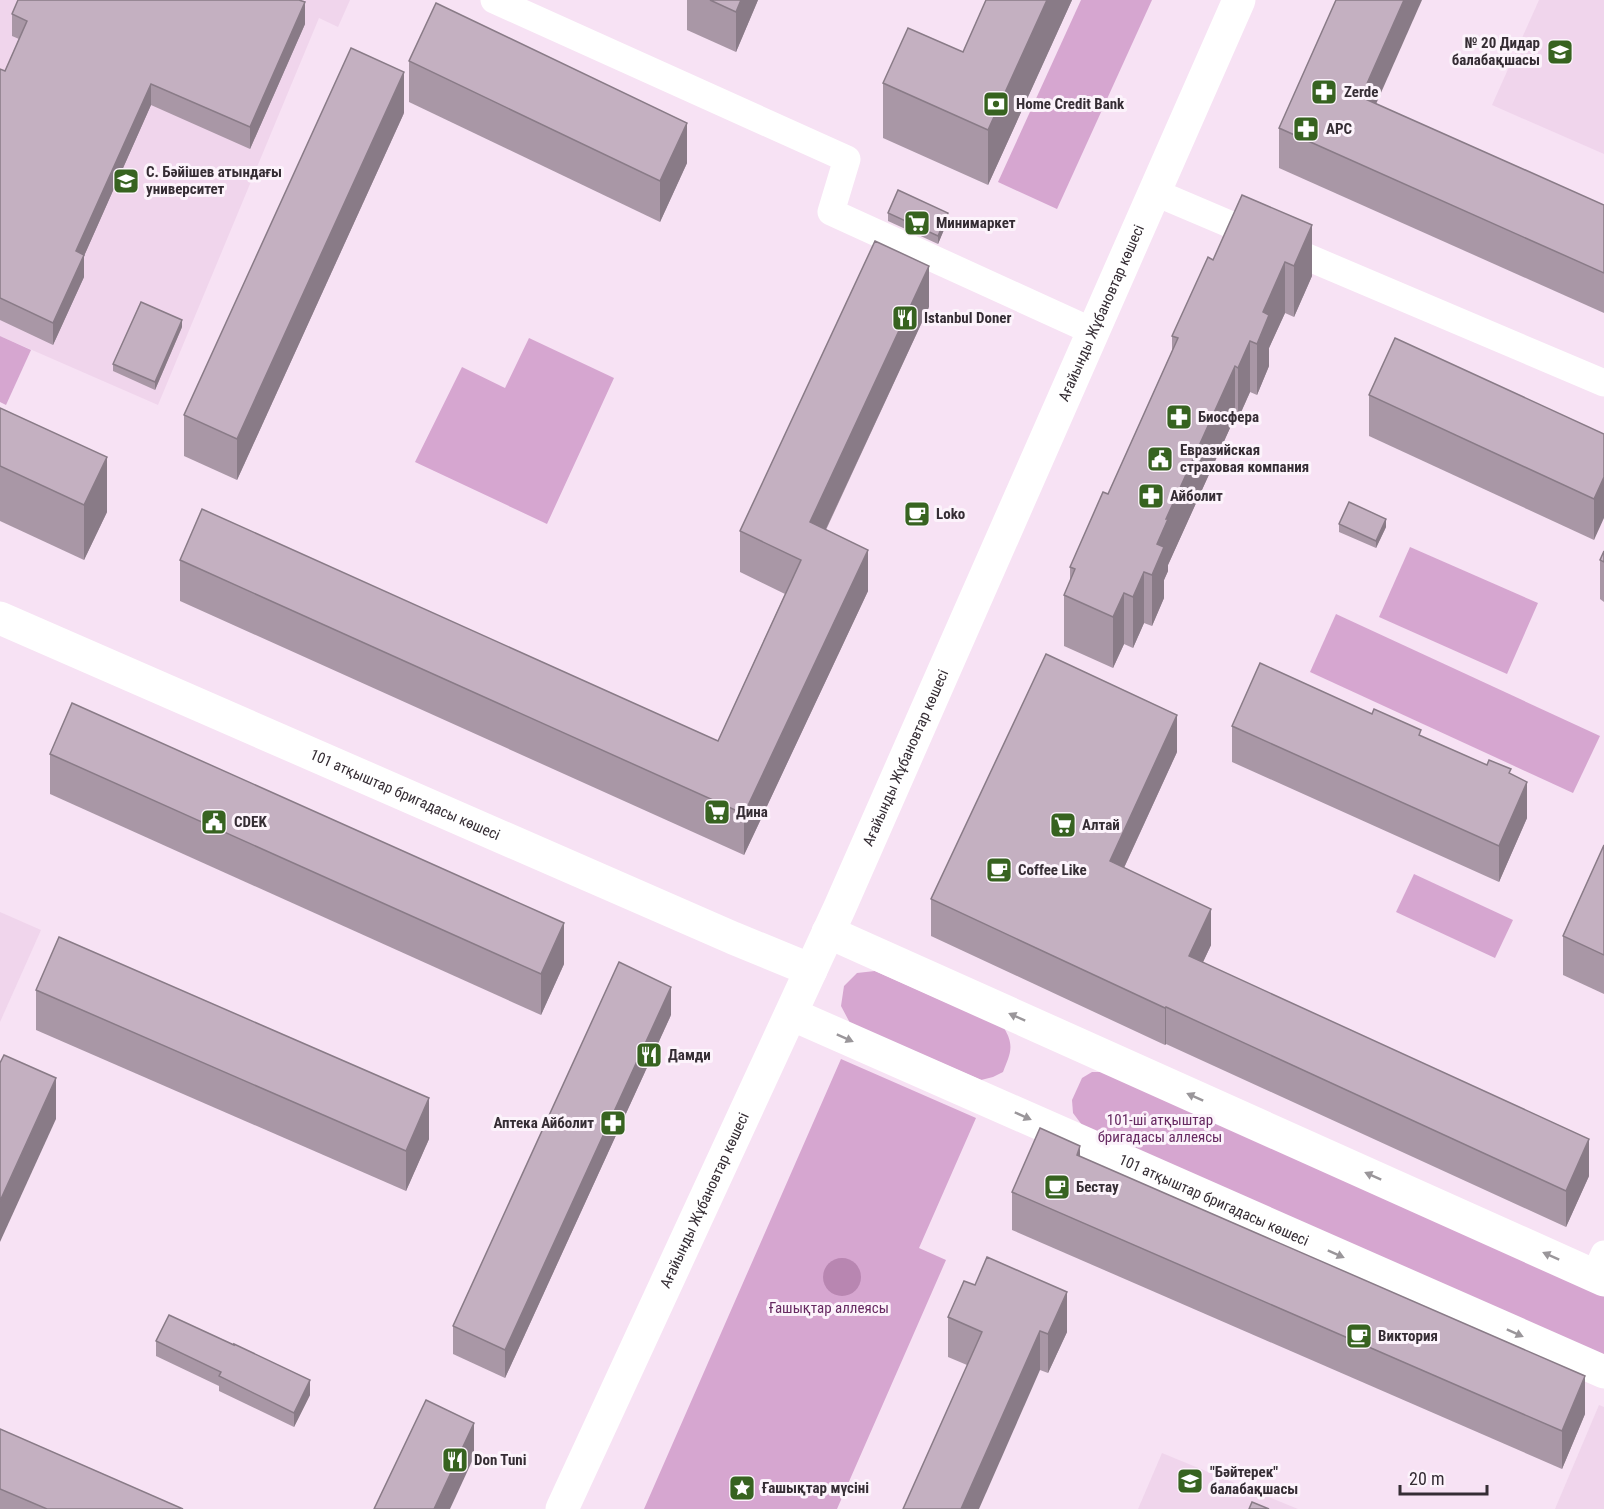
<svg xmlns="http://www.w3.org/2000/svg" width="1604" height="1509" font-family="'Roboto Condensed',sans-serif">
<style>
.built{fill:#f0d5ec}
.green{fill:#d6a6d0}
.water{fill:#b886b1}
.lines{fill:none;stroke-linecap:round;stroke-linejoin:round}
.minor{stroke:#fff;stroke-width:27}
.tertiary{stroke:#fff;stroke-width:33}
.wall{fill:#a997a6}
.shaded-wall{fill:#897b87}
.building{fill:#c4b0c1;stroke:#897b87;stroke-width:1.5}
.oneway{fill:#9a969a}
.labels{text-anchor:middle;dominant-baseline:central;stroke-width:6;stroke-linejoin:round;paint-order:stroke}
.poi-label{font-size:15px;font-weight:bold;fill:#352d34;stroke:#fcf3fb;text-anchor:start}
.street-label{font-size:15px;fill:#352d34;stroke:#fcf3fb}
.park-label{font-size:15px;fill:#662961;stroke:#fcf3fb}
</style>
<rect width="100%" height="100%" fill="#f7e2f4"/>
<g class="built">
<polygon points="0,0 350,0 338,27 319,18 158,405 0,336"/>
<polygon points="1539,0 1604,0 1604,154 1492,105"/>
<polygon points="0,912 41,930 0,1022"/>
<polygon points="1599,1405 1604,1407 1604,1509 1555,1509"/>
<polygon points="1162,1453 1298,1509 1138,1509"/>
</g>
<g class="green">
<polygon points="1081,0 1152,0 1057,209 998,182"/>
<polygon points="0,336 31,350 6,405 0,402"/>
<polygon points="529,338 614,378 547,524 415,462 462,367 505,388"/>
<polygon points="1410,547 1538,603 1507,674 1379,617"/>
<polygon points="1336,614 1600,736 1573,793 1310,672"/>
<polygon points="1414,874 1513,920 1495,958 1396,912"/>
<path d="M 875,971 L 1004,1028 C 1015,1046 1010,1054 1003,1072 L 993,1077 L 981,1080 L 850,1023 L 841,1006 L 844,986 L 857,973 Z"/>
<polygon points="841,1059 976,1118 919,1248 946,1260 837,1509 644,1509"/>
<polygon points="1092,1072 1105,1072 1604,1296 1604,1357 1082,1125 1073,1113 1072,1100 1082,1078"/>
</g>
<circle class="water" cx="842" cy="1277" r="19"/>
<g class="lines">
<g class="minor">
<polyline points="494,0 847,159 831,212 1092,331"/>
<polyline points="1154,192 1604,383"/>
<polyline points="1594,1276 1604,1254"/>
</g>
<g class="tertiary">
<path id="s1" d="M 0,618 L 733,938 L 811,970"/>
<polyline points="828,932 1604,1280"/>
<path id="s2" d="M 791,1014 L 1604,1372"/>
<path id="s3" d="M 562,1509 L 840,907 L 1239,0"/>
</g>
</g>
<g class="wall">
<polygon points="687,0 758,0 736,52 687,30"/>
<polygon points="986,0 1072,0 988,185 883,138 883,83 963,52"/>
<polygon points="12,14 305,24 250,149 151,105 84,256 84,277 53,345 0,320 0,69 5,71 19,39 12,36"/>
<polygon points="409,61 687,163 660,222 409,102"/>
<polygon points="404,113 237,480 184,456 184,415"/>
<polygon points="1279,128 1604,205 1604,313 1279,168"/>
<polygon points="1242,195 1312,276 1294,317 1285,313 1269,348 1269,366 1257,395 1250,392 1238,419 1235,417 1168,565 1168,571 1164,580 1164,598 1152,626 1144,623 1133,648 1124,644 1113,668 1064,646 1064,595 1070,582 1070,567 1108,494 1172,351 1172,336 1213,260"/>
<polygon points="888,213 948,220 938,244 888,221"/>
<polygon points="929,307 826,530 868,591 744,855 180,601 180,560 718,741 785,594 740,572 740,531"/>
<polygon points="182,327 155,390 113,371 113,364"/>
<polygon points="1369,395 1604,434 1594,540 1369,436"/>
<polygon points="0,408 107,512 84,560 0,521"/>
<polygon points="1339,524 1386,527 1376,548 1339,532"/>
<polygon points="1604,551 1604,602 1600,599 1600,560"/>
<polygon points="1232,726 1421,736 1487,765 1511,774 1527,818 1499,882 1232,762"/>
<polygon points="1177,752 1124,868 1211,945 1203,962 1589,1176 1566,1227 1166,1044 1165,1045 931,936 931,899"/>
<polygon points="50,754 564,964 541,1015 50,794"/>
<polygon points="1604,845 1604,994 1563,975 1563,936"/>
<polygon points="36,990 429,1139 406,1191 36,1030"/>
<polygon points="671,1015 505,1378 453,1354 453,1326"/>
<polygon points="1080,1157 1585,1414 1562,1469 1012,1230 1012,1192"/>
<polygon points="948,1317 1067,1332 1048,1373 1040,1370 967,1365 948,1357"/>
<polygon points="156,1341 310,1395 294,1427 219,1391 219,1386 156,1356"/>
<polygon points="0,1429 183,1509 0,1509"/>
</g>
<g class="shaded-wall">
<polygon points="741,0 758,0 736,52 736,12"/>
<polygon points="1047,0 1072,0 988,185 988,130"/>
<polygon points="1404,0 1422,0 1361,138 1361,97"/>
<polygon points="305,2 305,24 250,149 250,127"/>
<polygon points="404,72 404,113 237,480 237,439"/>
<polygon points="151,84 151,105 84,256 84,277 53,345 53,323 76,251"/>
<polygon points="687,123 687,163 660,222 660,181"/>
<polygon points="948,213 948,220 938,244 938,236"/>
<polygon points="1312,225 1312,276 1294,317 1294,266"/>
<polygon points="1285,262 1285,313 1269,348 1269,366 1257,395 1257,344 1263,312"/>
<polygon points="929,266 929,307 810,563 810,522"/>
<polygon points="182,320 182,327 155,390 155,382"/>
<polygon points="1250,341 1250,392 1238,419 1238,368"/>
<polygon points="1235,366 1235,417 1168,565 1168,571 1164,580 1164,598 1152,626 1152,575 1157,544 1166,519"/>
<polygon points="107,457 107,512 84,560 84,505"/>
<polygon points="1604,477 1604,518 1594,540 1594,499"/>
<polygon points="1386,519 1386,527 1376,548 1376,541"/>
<polygon points="868,550 868,591 744,855 744,814"/>
<polygon points="1144,572 1144,623 1133,648 1133,597"/>
<polygon points="1124,593 1124,644 1113,668 1113,617"/>
<polygon points="1177,715 1177,752 1110,898 1110,861"/>
<polygon points="1527,782 1527,818 1499,882 1499,846"/>
<polygon points="1211,909 1211,945 1189,992 1189,956"/>
<polygon points="564,923 564,964 541,1015 541,974"/>
<polygon points="671,987 671,1015 505,1378 505,1350"/>
<polygon points="1166,1007 1166,1044 1165,1045 1165,1008"/>
<polygon points="56,1078 56,1119 0,1242 0,1201"/>
<polygon points="429,1098 429,1139 406,1191 406,1151"/>
<polygon points="1589,1139 1589,1176 1566,1227 1566,1191"/>
<polygon points="1080,1146 1080,1185 1077,1155"/>
<polygon points="1067,1292 1067,1332 1048,1373 1048,1334"/>
<polygon points="1040,1331 1040,1370 979,1509 961,1509"/>
<polygon points="1585,1376 1585,1414 1562,1469 1562,1431"/>
<polygon points="310,1380 310,1395 294,1427 294,1413"/>
<polygon points="474,1423 474,1457 450,1509 434,1509"/>
</g>
<g class="building">
<polygon points="18,0 299,0 305,2 250,127 151,84 76,251 84,255 53,323 0,298 0,69 5,71 27,21 12,14"/>
<polygon points="710,0 741,0 736,12"/>
<polygon points="986,0 1047,0 988,130 883,83 908,28 963,52"/>
<polygon points="1336,0 1404,0 1361,97 1604,205 1604,273 1279,128"/>
<polygon points="436,3 687,123 660,181 409,61"/>
<polygon points="351,48 404,72 237,439 184,415"/>
<polygon points="898,190 948,213 938,236 888,213"/>
<polygon points="1242,195 1312,225 1294,266 1285,262 1263,312 1269,315 1257,344 1250,341 1238,368 1235,366 1166,519 1168,519 1157,544 1164,547 1152,575 1144,572 1133,597 1124,593 1113,617 1064,595 1075,569 1070,567 1103,492 1108,494 1178,338 1172,336 1208,257 1213,260"/>
<polygon points="875,241 929,266 810,522 868,550 744,814 180,560 202,509 718,741 801,560 740,531"/>
<polygon points="141,302 182,320 155,382 113,364"/>
<polygon points="1395,338 1604,434 1604,477 1594,499 1369,395"/>
<polygon points="0,408 107,457 84,505 0,466"/>
<polygon points="1349,502 1386,519 1376,541 1339,524"/>
<polygon points="1604,551 1604,562 1600,560"/>
<polygon points="1046,654 1177,715 1110,861 1211,909 1189,956 1589,1139 1566,1191 1166,1007 1165,1008 931,899"/>
<polygon points="1260,663 1372,714 1374,709 1421,730 1419,735 1487,765 1489,760 1511,769 1509,773 1527,782 1499,846 1232,726"/>
<polygon points="72,703 564,923 541,974 50,754"/>
<polygon points="1604,845 1604,955 1563,936"/>
<polygon points="59,937 429,1098 406,1151 36,990"/>
<polygon points="619,962 671,987 505,1350 453,1326"/>
<polygon points="4,1055 56,1078 0,1201 0,1063"/>
<polygon points="1040,1128 1080,1146 1077,1155 1585,1376 1562,1431 1012,1192"/>
<polygon points="987,1257 1067,1292 1048,1334 1040,1331 961,1509 903,1509 982,1332 948,1317 964,1281 975,1285"/>
<polygon points="169,1315 234,1345 234,1344 310,1380 294,1413 219,1376 221,1372 156,1341"/>
<polygon points="426,1400 474,1423 434,1509 374,1509"/>
<polygon points="0,1429 183,1509 47,1509 0,1489"/>
<polygon points="1252,1502 1269,1509 1249,1509"/>
</g>
<defs><path id="oneway-solid" d="M-6-.8H1V-3.2L6.5 0L1 3.2V.8H-6Z" transform="scale(1.5)"/></defs>
<g class="oneway">
<use href="#oneway-solid" transform="translate(1017 1017) rotate(-156)"/>
<use href="#oneway-solid" transform="translate(845 1038) rotate(24)"/>
<use href="#oneway-solid" transform="translate(1195 1097) rotate(-156)"/>
<use href="#oneway-solid" transform="translate(1023 1116) rotate(24)"/>
<use href="#oneway-solid" transform="translate(1373 1176) rotate(-156)"/>
<use href="#oneway-solid" transform="translate(1336 1254) rotate(24)"/>
<use href="#oneway-solid" transform="translate(1551 1256) rotate(-156)"/>
<use href="#oneway-solid" transform="translate(1515 1333) rotate(24)"/>
</g>
<defs>
<symbol id="school-square" viewBox="-11 -11 22 22"><rect x="-9" y="-9" width="18" height="18" rx="4" fill="#376320" stroke="#fcf3fb"/><path d="M0-5L7-2L0 1L-7-2ZM-4 1L0 2.5L4 1V4Q0 6-4 4Z" fill="#fff"/></symbol>
<symbol id="pharmacy-square" viewBox="-11 -11 22 22"><rect x="-9" y="-9" width="18" height="18" rx="4" fill="#376320" stroke="#fcf3fb"/><path d="M-2-6h4v4h4v4h-4v4h-4v-4h-4v-4h4Z" fill="#fff"/></symbol>
<symbol id="bank-square" viewBox="-11 -11 22 22"><rect x="-9" y="-9" width="18" height="18" rx="4" fill="#376320" stroke="#fcf3fb"/><path d="M-6-4H6V4H-6ZM0-2.3a2.3 2.3 0 1 0 0 4.6a2.3 2.3 0 1 0 0-4.6Z" fill="#fff"/></symbol>
<symbol id="university-square" viewBox="-11 -11 22 22"><rect x="-9" y="-9" width="18" height="18" rx="4" fill="#376320" stroke="#fcf3fb"/><path d="M0-5L7-2L0 1L-7-2ZM-4 1L0 2.5L4 1V4Q0 6-4 4Z" fill="#fff"/></symbol>
<symbol id="supermarket-square" viewBox="-11 -11 22 22"><rect x="-9" y="-9" width="18" height="18" rx="4" fill="#376320" stroke="#fcf3fb"/><path d="M-6-5.5h2.5l.6 2H6L4.5 2H-2.5L-4.4-4H-6ZM-1.5 3.2a1.3 1.3 0 1 0 .1 0ZM3 3.2a1.3 1.3 0 1 0 .1 0Z" fill="#fff"/></symbol>
<symbol id="restaurant-square" viewBox="-11 -11 22 22"><rect x="-9" y="-9" width="18" height="18" rx="4" fill="#376320" stroke="#fcf3fb"/><path d="M-5-6h1v4h1v-4h1v4h1v-4h1v5L-1.5 .5V6h-2V.5L-5-1ZM5-6V6H3V1.5H1.5Q1.5-4 5-6Z" fill="#fff"/></symbol>
<symbol id="civic-square" viewBox="-11 -11 22 22"><rect x="-9" y="-9" width="18" height="18" rx="4" fill="#376320" stroke="#fcf3fb"/><path d="M-.6-6.5H3V-4.5H.6V-3L4-1V1h2V6H-6V1h2V-1L-.6-3ZM-1.2 2.5V6h2.4V2.5Z" fill="#fff"/></symbol>
<symbol id="cafe-square" viewBox="-11 -11 22 22"><rect x="-9" y="-9" width="18" height="18" rx="4" fill="#376320" stroke="#fcf3fb"/><path d="M-5.5-4.5H6V0H3Q3 3.5 0 3.5H-2.5Q-5.5 3.5-5.5 0ZM3-3.2v2h1.7v-2ZM-6 4.5H4V6H-6Z" fill="#fff"/></symbol>
<symbol id="sight-square" viewBox="-11 -11 22 22"><rect x="-9" y="-9" width="18" height="18" rx="4" fill="#376320" stroke="#fcf3fb"/><path d="M0-6L1.8-2.2L6-1.7L2.9 1.2L3.7 5.4L0 3.3L-3.7 5.4L-2.9 1.2L-6-1.7L-1.8-2.2Z" fill="#fff"/></symbol>
</defs>
<g fill-rule="evenodd">
<use href="#school-square" x="1545" y="37" width="30" height="30"/>
<use href="#pharmacy-square" x="1309" y="77" width="30" height="30"/>
<use href="#bank-square" x="981" y="89" width="30" height="30"/>
<use href="#pharmacy-square" x="1291" y="114" width="30" height="30"/>
<use href="#university-square" x="111" y="166" width="30" height="30"/>
<use href="#supermarket-square" x="902" y="208" width="30" height="30"/>
<use href="#restaurant-square" x="890" y="303" width="30" height="30"/>
<use href="#pharmacy-square" x="1164" y="402" width="30" height="30"/>
<use href="#civic-square" x="1145" y="444" width="30" height="30"/>
<use href="#pharmacy-square" x="1136" y="481" width="30" height="30"/>
<use href="#cafe-square" x="902" y="499" width="30" height="30"/>
<use href="#supermarket-square" x="702" y="797" width="30" height="30"/>
<use href="#civic-square" x="199" y="807" width="30" height="30"/>
<use href="#supermarket-square" x="1048" y="810" width="30" height="30"/>
<use href="#cafe-square" x="984" y="855" width="30" height="30"/>
<use href="#restaurant-square" x="634" y="1040" width="30" height="30"/>
<use href="#pharmacy-square" x="598" y="1108" width="30" height="30"/>
<use href="#cafe-square" x="1042" y="1172" width="30" height="30"/>
<use href="#cafe-square" x="1344" y="1321" width="30" height="30"/>
<use href="#restaurant-square" x="440" y="1445" width="30" height="30"/>
<use href="#school-square" x="1175" y="1466" width="30" height="30"/>
<use href="#sight-square" x="727" y="1473" width="30" height="30"/>
</g>
<g class="labels">
<g class="poi-label">
<text x="1540" y="43" text-anchor="end">№ 20 Дидар<tspan x="1540" dy="17">балабақшасы</tspan></text>
<text x="1344" y="92">Zerde</text>
<text x="1016" y="104">Home Credit Bank</text>
<text x="1326" y="129">АРС</text>
<text x="146" y="172">С. Бәйішев атындағы<tspan x="146" dy="17">университет</tspan></text>
<text x="936" y="223">Минимаркет</text>
<text x="924" y="318">Istanbul Doner</text>
<text x="1198" y="417">Биосфера</text>
<text x="1180" y="450">Евразийская<tspan x="1180" dy="17">страховая компания</tspan></text>
<text x="1170" y="496">Айболит</text>
<text x="936" y="514">Loko</text>
<text x="736" y="812">Дина</text>
<text x="234" y="822">CDEK</text>
<text x="1082" y="825">Алтай</text>
<text x="1018" y="870">Coffee Like</text>
<text x="668" y="1055">Дамди</text>
<text x="594" y="1123" text-anchor="end">Аптека Айболит</text>
<text x="1076" y="1187">Бестау</text>
<text x="1378" y="1336">Виктория</text>
<text x="474" y="1460">Don Tuni</text>
<text x="1210" y="1472">"Бәйтерек"<tspan x="1210" dy="17">балабақшасы</tspan></text>
<text x="762" y="1488">Ғашықтар мүсіні</text>
</g>
<g class="street-label">
<text stroke="none"><textPath href="#s3" startOffset="1312">Ағайынды Жұбановтар көшесі</textPath></text>
<text stroke="none"><textPath href="#s3" startOffset="826">Ағайынды Жұбановтар көшесі</textPath></text>
<text stroke="none"><textPath href="#s1" startOffset="442">101 атқыштар бригадасы көшесі</textPath></text>
<text stroke="none"><textPath href="#s3" startOffset="340">Ағайынды Жұбановтар көшесі</textPath></text>
<text stroke="none"><textPath href="#s2" startOffset="462">101 атқыштар бригадасы көшесі</textPath></text>
</g>
<g class="park-label">
<text x="1160" y="1120">101-ші атқыштар<tspan x="1160" dy="17">бригадасы аллеясы</tspan></text>
<text x="829" y="1308">Ғашықтар аллеясы</text>
</g>
</g>
<path d="M1400 1485v9h87v-9" fill="none" stroke="#352d34" stroke-width="3"/>
<text x="1409" y="1485" font-size="18" fill="#352d34" stroke="#fcf3fb" stroke-width="4.5" paint-order="stroke">20 m</text>
</svg>
